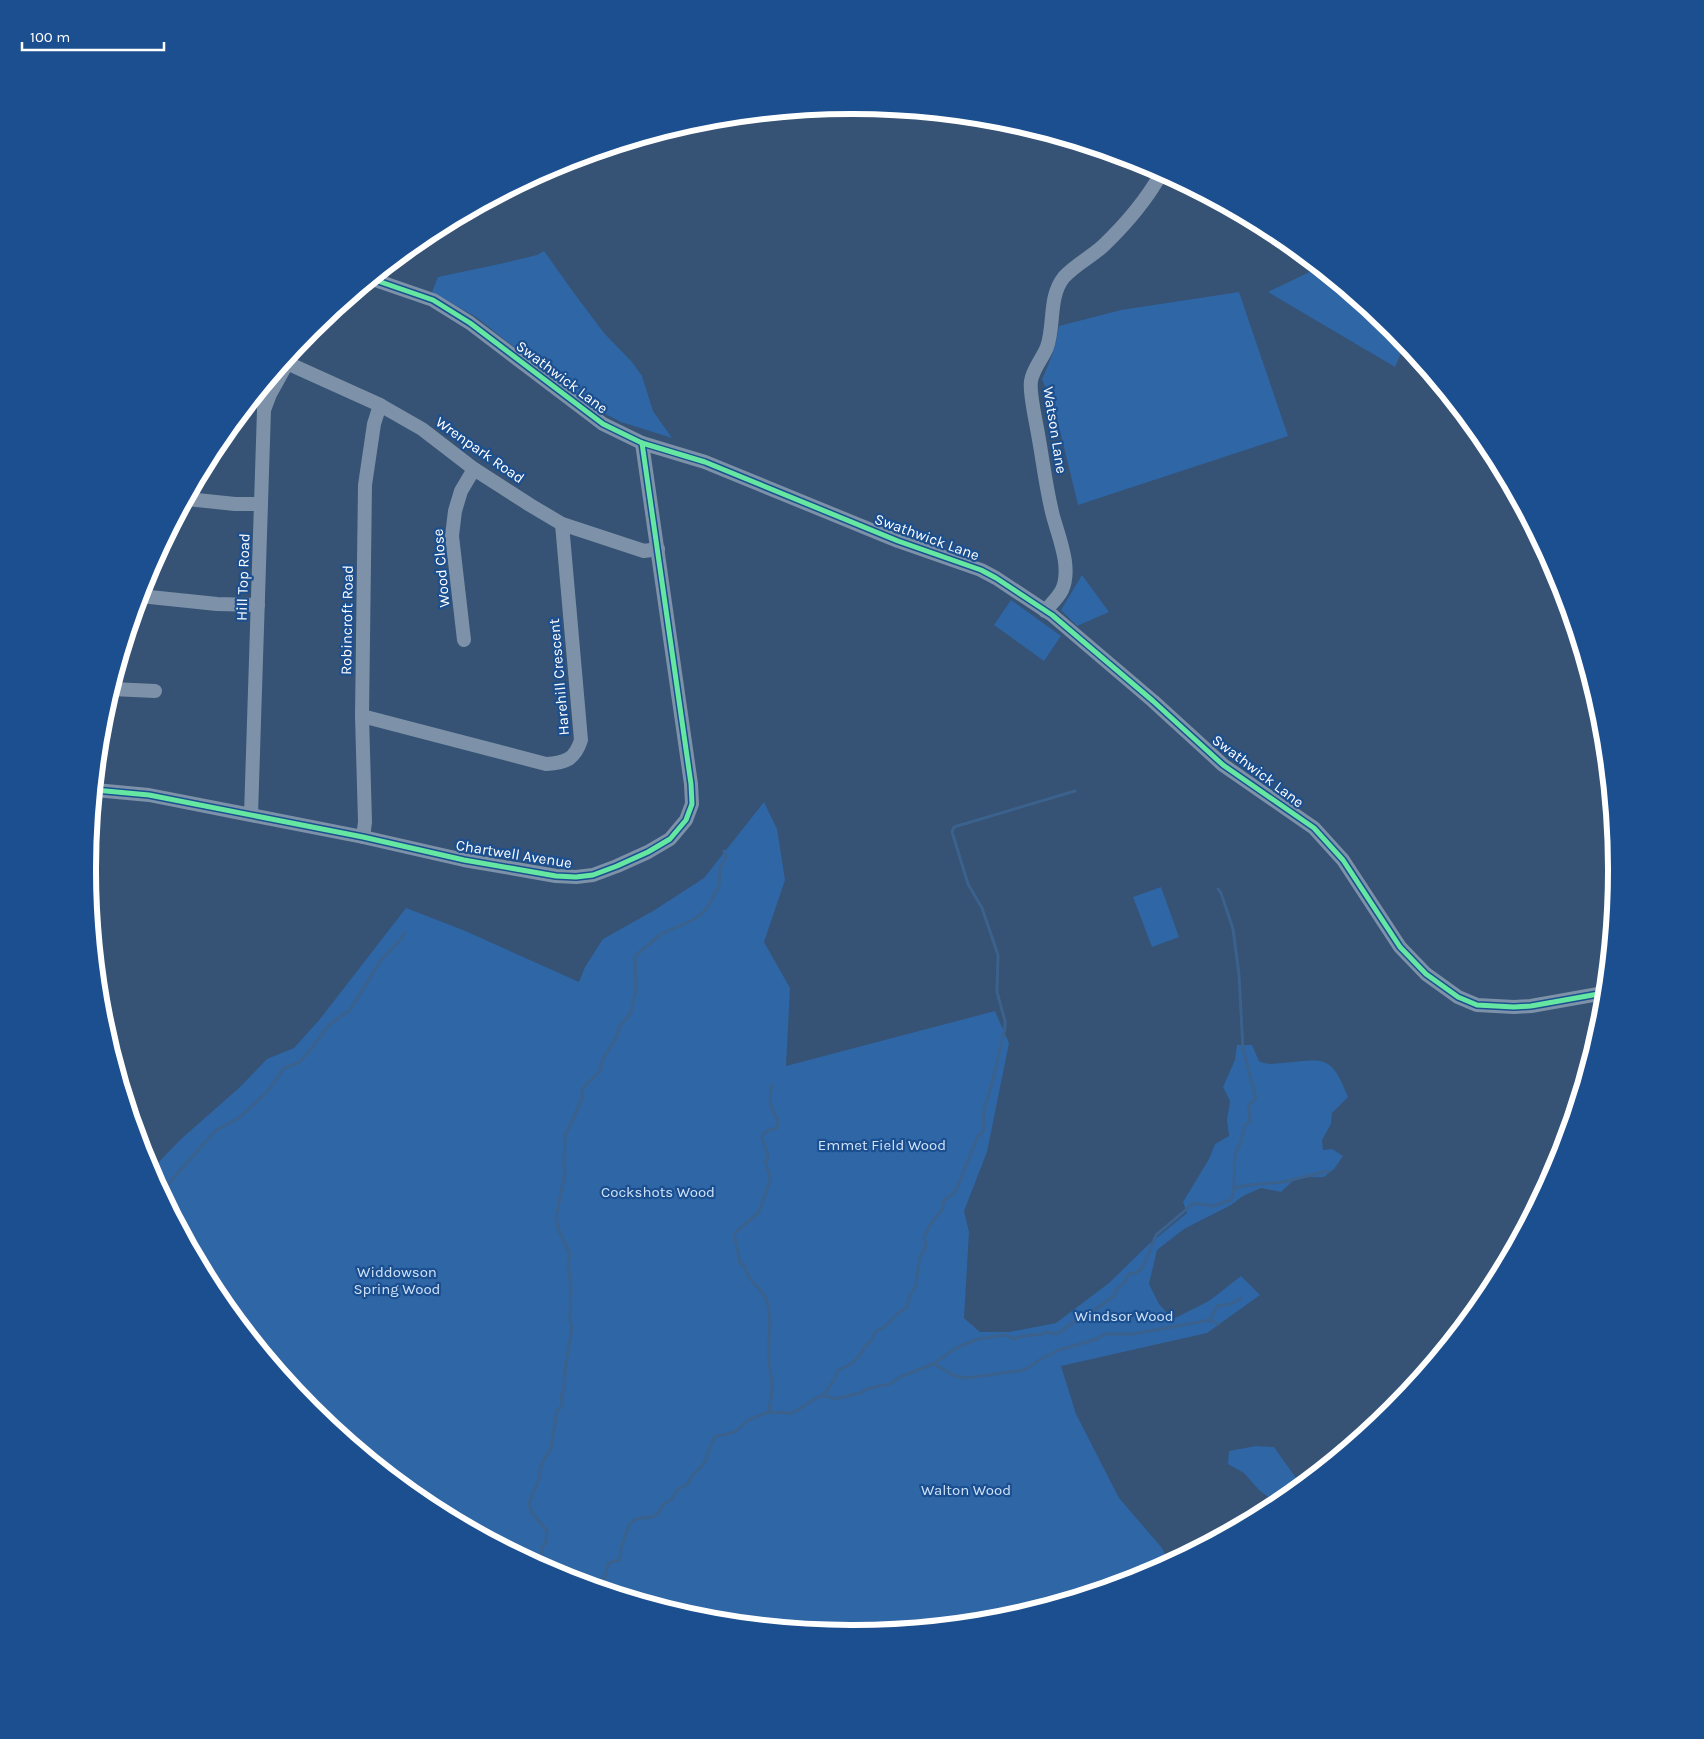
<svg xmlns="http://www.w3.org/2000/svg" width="1704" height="1739" font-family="Karla,sans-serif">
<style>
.green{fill:#2f66a5}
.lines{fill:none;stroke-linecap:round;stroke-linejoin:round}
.stream{stroke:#3b618d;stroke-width:3}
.minor{stroke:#7d92a8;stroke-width:14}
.cycleway-casing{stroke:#1b4f8f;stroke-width:8}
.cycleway{stroke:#66e7a1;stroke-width:5}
.labels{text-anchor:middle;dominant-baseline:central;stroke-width:4.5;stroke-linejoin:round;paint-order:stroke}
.street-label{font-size:15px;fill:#fff;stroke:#1b4f8f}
.park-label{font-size:15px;fill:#cfe3fa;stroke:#1b4f8f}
.rim{fill:none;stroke:#fff;stroke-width:6}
</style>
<rect width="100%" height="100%" fill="#365274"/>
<g class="green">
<polygon points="544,251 574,293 604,333 632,362 642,376 653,411 672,438 621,422 596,409 548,374 476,317 432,292 438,277 504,263 537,255"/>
<polygon points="1318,268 1393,329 1405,344 1395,367 1268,292"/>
<path d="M 1239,292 L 1288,436 L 1078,505 L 1056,414 L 1042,379 C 1050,362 1056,346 1059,326 L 1121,310 Z"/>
<polygon points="1082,575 1109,612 1077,626 1061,610"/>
<polygon points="1011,600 1061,636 1044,661 994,625"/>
<path d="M 764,802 L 777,829 L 785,880 L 764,942 L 790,988 L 786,1066 L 995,1011 L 1009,1043 L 987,1152 L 964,1211 L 969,1232 L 964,1318 L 980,1332 L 1009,1332 L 1056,1323 L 1109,1283 L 1149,1244 L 1187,1213 L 1183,1202 L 1209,1159 L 1215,1144 L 1229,1136 L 1227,1120 L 1230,1101 L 1223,1087 L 1235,1060 L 1237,1045 L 1252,1045 L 1259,1061 C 1267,1065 1273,1064 1282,1063 C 1325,1059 1331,1054 1348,1097 L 1332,1113 L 1331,1124 L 1322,1140 L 1323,1150 L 1332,1149 L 1343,1156 L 1334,1169 L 1324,1177 L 1297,1177 L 1281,1192 L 1261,1188 L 1243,1196 L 1231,1205 L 1184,1229 L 1157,1250 L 1149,1284 L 1159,1304 L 1173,1319 L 1209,1301 L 1241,1276 L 1260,1295 L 1207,1333 L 1061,1366 L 1076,1414 L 1119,1498 L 1162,1548 L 1169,1563 L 1144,1576 L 1001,1619 L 852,1634 L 703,1619 L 559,1576 L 427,1505 L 311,1410 L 216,1294 L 150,1171 L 181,1139 L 239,1088 L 267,1059 L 294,1048 L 320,1019 L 406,908 L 463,930 L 579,982 L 585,967 L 603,939 L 653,911 L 704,878 Z"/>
<polygon points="1161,887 1179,937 1152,947 1133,897"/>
<polygon points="1256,1446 1274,1447 1301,1485 1274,1506 1271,1499 1259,1490 1244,1473 1228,1464 1229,1451"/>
</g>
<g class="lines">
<g class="stream">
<polyline points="1234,1188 1249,1185 1283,1182 1328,1171"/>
<polyline points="162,1193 170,1182 215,1131 240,1117 268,1091 284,1068 298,1063 308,1053 329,1025 350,1010 381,960 401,939 405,932"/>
<polyline points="1210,1320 1218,1324"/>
<polyline points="934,1364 955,1376 967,1378 1024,1370 1041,1359 1059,1350 1097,1339 1105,1334 1133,1334 1210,1320 1217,1306 1231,1304 1241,1298"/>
<polyline points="824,1395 834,1399 861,1393 866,1389 890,1384 900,1377 933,1364 956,1348 978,1339 1006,1335 1013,1339 1023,1336 1043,1334 1045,1332 1057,1334 1078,1319 1085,1317 1114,1296 1116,1290 1125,1282 1128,1274 1136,1273 1143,1267 1156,1235 1194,1203 1213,1206 1231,1200 1234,1188 1235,1154 1241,1142 1245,1125 1250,1121 1249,1105 1256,1098 1243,1049 1239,975 1233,929 1221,893 1218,889"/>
<path d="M 769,1412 C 770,1403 772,1394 772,1385 C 772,1376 769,1367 769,1358 C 768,1341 773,1315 766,1299 C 761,1287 746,1280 745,1266 L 740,1263 L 734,1234 L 759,1212 L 770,1180 L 770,1176 L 765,1162 C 772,1155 763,1146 762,1137 L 766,1131 L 777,1128 L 778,1120 C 770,1110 769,1097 772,1085"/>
<polyline points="542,1567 542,1547 546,1543 547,1531 532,1513 529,1503 540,1477 540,1469 543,1461 551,1448 557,1411 563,1404 561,1398 564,1387 566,1361 572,1328 570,1320 571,1286 568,1265 570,1254 559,1231 556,1218 565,1172 564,1165 565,1136 582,1099 582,1089 599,1072 604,1057 616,1038 620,1026 631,1013 636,990 635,956 661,934 693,920 701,914 707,908 719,886 720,867 726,858 724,851"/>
<path d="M 599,1588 L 600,1580 L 605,1577 L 608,1563 L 620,1560 L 621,1548 L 629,1525 L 634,1520 L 640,1518 L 653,1517 L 658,1513 L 664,1504 L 672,1499 L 677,1490 L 689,1483 C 691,1472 699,1471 704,1463 C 710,1454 708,1444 716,1436 L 728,1434 L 736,1431 L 748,1420 L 769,1412 L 793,1413 L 816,1398 L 824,1395 L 834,1380 L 838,1370 L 851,1364 L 862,1353 L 864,1347 L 871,1341 L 875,1332 L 886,1326 L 897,1314 L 907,1307 L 909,1297 L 916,1286 L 919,1259 L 926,1247 L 924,1237 L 932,1222 L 942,1210 L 944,1200 L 953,1194 L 957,1188 L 978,1136 L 984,1130 L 983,1114 L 993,1079 L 1005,1028 L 1005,1021 L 997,992 L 998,955 L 982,908 L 968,884 L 952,832 L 954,827 L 1075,791"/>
</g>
<g class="minor">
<polyline points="372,279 433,300 470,323 603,424 642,443 705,462 898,541 981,570 996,578 1052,615 1153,701 1223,765 1314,828 1343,860 1400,947 1426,974 1458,997 1477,1005 1514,1007 1531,1006 1604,993"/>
<polyline points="287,363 380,405 422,429 474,469 530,505 562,524 644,551 658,549"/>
<polyline points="187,499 235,504 261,504"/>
<polyline points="140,596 217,604 258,605"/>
<path d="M 1045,611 C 1051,604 1058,598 1062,590 C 1072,568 1059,538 1053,516 C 1046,489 1043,461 1038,434 C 1036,421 1029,393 1031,381 C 1033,368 1043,358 1047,347 C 1055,324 1048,297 1064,277 C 1075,265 1091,257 1103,246 C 1126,224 1146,201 1162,172"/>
<polyline points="464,640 452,536 455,511 461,491 474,469"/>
<polyline points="112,689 155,691"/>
<path d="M 362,716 L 546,764 C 566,763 575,759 581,740 L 562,524"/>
<polyline points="95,790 149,795 363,837 464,860 556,876 576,877 593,875 617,866 648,852 670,839 686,820 692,804 691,784 642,443"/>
<polyline points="251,815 264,410 270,394 296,347"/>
<polyline points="363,837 365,822 362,716 365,485 374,424 380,405"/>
</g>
<defs>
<g id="cycleway">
<polyline points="372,279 433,300 470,323 603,424 642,443 705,462 898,541 981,570 996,578 1052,615 1153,701 1223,765 1314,828 1343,860 1400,947 1426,974 1458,997 1477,1005 1514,1007 1531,1006 1604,993"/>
<polyline points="95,790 149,795 363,837 464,860 556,876 576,877 593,875 617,866 648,852 670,839 686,820 692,804 691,784 642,443"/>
</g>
</defs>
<use href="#cycleway" class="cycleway-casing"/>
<use href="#cycleway" class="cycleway"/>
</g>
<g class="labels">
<g class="street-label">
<text transform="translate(562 377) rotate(37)">Swathwick Lane</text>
<text transform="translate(1055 430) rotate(81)">Watson Lane</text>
<text transform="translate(480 450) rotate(35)">Wrenpark Road</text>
<text transform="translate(927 537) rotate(20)">Swathwick Lane</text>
<text transform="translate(441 568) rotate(-95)">Wood Close</text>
<text transform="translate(243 577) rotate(-88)">Hill Top Road</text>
<text transform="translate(347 620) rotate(-89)">Robincroft Road</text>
<text transform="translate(559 677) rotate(-95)">Harehill Crescent</text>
<text transform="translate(1258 771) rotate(37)">Swathwick Lane</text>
<text transform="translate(514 854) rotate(9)">Chartwell Avenue</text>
</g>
<g class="park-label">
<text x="882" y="1145">Emmet Field Wood</text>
<text x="658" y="1192">Cockshots Wood</text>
<text x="397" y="1272">Widdowson<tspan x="397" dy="17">Spring Wood</tspan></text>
<text x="1124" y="1316">Windsor Wood</text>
<text x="966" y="1490">Walton Wood</text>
</g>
</g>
<path d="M0 0H1704V1739H0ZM851 114H853A755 755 0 0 1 1608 869V870A755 755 0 0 1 853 1625H851A755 755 0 0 1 96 870V869A755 755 0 0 1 851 114Z" fill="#1b4f8f" fill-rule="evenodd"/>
<path class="rim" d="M851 114H853A755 755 0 0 1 1608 869V870A755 755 0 0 1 853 1625H851A755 755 0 0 1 96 870V869A755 755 0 0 1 851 114Z"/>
<path d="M22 42v8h142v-8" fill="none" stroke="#ffffff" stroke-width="2.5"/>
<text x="30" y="42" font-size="15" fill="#ffffff" stroke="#1b4f8f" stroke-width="4" paint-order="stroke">100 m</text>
</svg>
